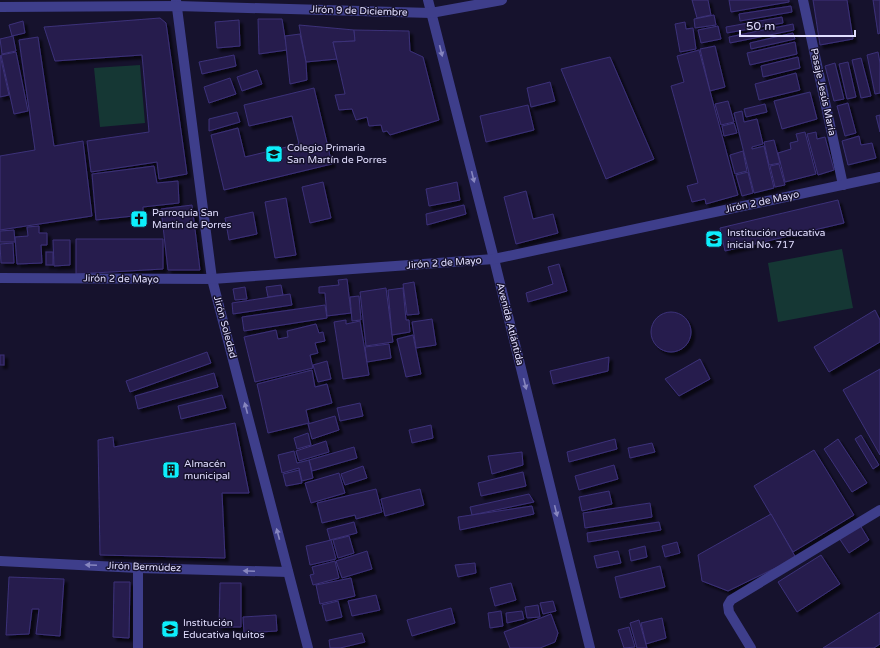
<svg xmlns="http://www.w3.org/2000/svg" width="880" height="648" font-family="'Varela Round',sans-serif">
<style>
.green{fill:#153734}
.building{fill:#261e4e;stroke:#3c3179;filter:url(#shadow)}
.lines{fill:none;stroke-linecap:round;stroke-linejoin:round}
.street{stroke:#3e3e8b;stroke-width:10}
.oneway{fill:#8786bf}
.labels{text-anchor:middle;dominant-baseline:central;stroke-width:3;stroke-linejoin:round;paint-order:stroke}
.street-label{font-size:10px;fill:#e1deff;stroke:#16122d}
.poi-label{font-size:10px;fill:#e1deff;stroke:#16122d;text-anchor:start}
</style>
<defs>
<filter id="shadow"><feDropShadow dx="3.5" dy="3.5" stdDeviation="1" flood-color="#0009"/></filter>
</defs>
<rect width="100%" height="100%" fill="#16122d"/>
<g class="green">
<polygon points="140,65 145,123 100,127 94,68"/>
<polygon points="842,249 853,308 778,322 768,263"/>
</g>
<g class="building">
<polygon points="692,0 708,0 711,15 697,18"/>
<polygon points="729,0 789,0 789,2 731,12"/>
<polygon points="813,0 847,0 853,39 820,45"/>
<polygon points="873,0 880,0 880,33 878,34"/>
<polygon points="791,6 792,12 740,21 739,14"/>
<polygon points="714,15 716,25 695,28 694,19"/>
<polygon points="782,17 783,23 727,33 726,27"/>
<polygon points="160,18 166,23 187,174 159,179 157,162 91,172 87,141 149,132 142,55 55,61 44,27"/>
<polygon points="258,19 282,19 287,50 259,54"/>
<polygon points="239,20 240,46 217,48 215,22"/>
<polygon points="23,21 25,33 12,36 9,25"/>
<polygon points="685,22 686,29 693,28 696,49 680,52 675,24"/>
<polygon points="793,24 794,30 730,43 729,37"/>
<polygon points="299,25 354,30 355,41 333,42 337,59 306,62"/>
<polygon points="718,26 721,39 701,43 698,30"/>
<polygon points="354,30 409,31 410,51 423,57 439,120 390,135 387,131 383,132 381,125 369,126 367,117 356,120 352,109 339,110 335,95 345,94 333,42 355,41"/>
<polygon points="793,33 795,39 751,49 750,43"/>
<polygon points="300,34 306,62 307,80 290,84 285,36"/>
<polygon points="13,36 16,51 2,54 0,39"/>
<polygon points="38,37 54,146 83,141 92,216 0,230 0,156 35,150 19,40"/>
<polygon points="795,42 797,54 750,65 747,53"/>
<polygon points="715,46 725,87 710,91 700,49"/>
<polygon points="699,50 738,195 706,204 705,199 692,202 687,186 698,183 671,86 684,82 677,56"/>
<polygon points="16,52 28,111 14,114 1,55"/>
<polygon points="878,52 880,63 880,93 875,94 867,55"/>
<polygon points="0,55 9,95 0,97"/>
<polygon points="234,55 236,66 202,74 199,62"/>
<polygon points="610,57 654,159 606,179 561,69"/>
<polygon points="798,57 800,68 763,77 761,66"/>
<polygon points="861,58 871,96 861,98 852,60"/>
<polygon points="848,62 856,97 847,99 839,64"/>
<polygon points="835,63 844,99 834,101 825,66"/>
<polygon points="257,70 262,84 242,91 237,77"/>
<polygon points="796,73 800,90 759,100 755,84"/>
<polygon points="230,78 236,94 209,103 204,87"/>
<polygon points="550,82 555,101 531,107 527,88"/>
<polygon points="314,88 332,164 224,190 211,135 238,128 245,157 299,144 292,116 249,126 244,105"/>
<polygon points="810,92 817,119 782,129 774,101"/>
<polygon points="728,101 734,122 721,125 715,104"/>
<polygon points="848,103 856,133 845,136 837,106"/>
<polygon points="765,104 767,112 746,117 744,109"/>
<polygon points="528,105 534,130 486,142 480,116"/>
<polygon points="742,111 744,122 757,119 763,144 752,147 752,149 764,146 774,188 754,193 734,113"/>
<polygon points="237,112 240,122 209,131 209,119"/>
<polygon points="880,115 880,132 876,116"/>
<polygon points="734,123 737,133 724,136 722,126"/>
<polygon points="805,132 816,174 785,182 778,153 791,149 790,143 798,141 796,134"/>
<polygon points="816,132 817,139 825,137 834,170 818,175 807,134"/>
<polygon points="859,136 861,145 872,143 876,158 848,165 842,141"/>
<polygon points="774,140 780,163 769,165 764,142"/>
<polygon points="743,151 747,171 735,174 730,155"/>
<polygon points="779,164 785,185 775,187 770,166"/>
<polygon points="154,166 157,183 178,181 179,203 143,207 143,215 96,220 92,174"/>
<polygon points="748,172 753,193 742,196 736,175"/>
<polygon points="323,182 331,218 310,223 302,187"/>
<polygon points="457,182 460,200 429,206 426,189"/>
<polygon points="526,191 533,219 553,214 558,233 516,244 504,197"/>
<polygon points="286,198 296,255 275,258 265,202"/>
<polygon points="838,200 844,223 725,251 720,228"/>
<polygon points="192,205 200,270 168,270 161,209"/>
<polygon points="464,205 466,214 427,225 426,214"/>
<polygon points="253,212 257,234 229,240 225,218"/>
<polygon points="39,226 39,233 47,233 47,245 41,245 42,263 17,264 15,237 28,236 27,227"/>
<polygon points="14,230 15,242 0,242 0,231"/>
<polygon points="76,239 163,239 163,269 76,274"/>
<polygon points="53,240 70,240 70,265 54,266"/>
<polygon points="13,243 14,263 1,263 0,244"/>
<rect x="46" y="252" width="7" height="13"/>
<polygon points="559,264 567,291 528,302 526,293 553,284 548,267"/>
<polygon points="347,279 351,313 327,316 325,293 319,293 319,287 339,285 338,280"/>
<polygon points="414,282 419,314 407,315 403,284"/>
<polygon points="281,285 283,295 268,297 266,287"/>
<polygon points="245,287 247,299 235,300 233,289"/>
<polygon points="386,288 393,342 366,346 360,292"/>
<polygon points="403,288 406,320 409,320 410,332 392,335 388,290"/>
<polygon points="290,294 292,305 233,314 232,303"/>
<polygon points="359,296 361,320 352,321 350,297"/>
<polygon points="325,305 327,318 244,331 242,317"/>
<polygon points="875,310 880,320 880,342 829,372 814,347"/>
<circle cx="671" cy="332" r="20"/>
<polygon points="432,319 436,345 416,348 412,322"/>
<polygon points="346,320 346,324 360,321 369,375 343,379 334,322"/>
<polygon points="316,324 319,333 323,332 325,341 315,343 318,353 310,355 313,368 255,382 244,337 276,330 278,339 288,337 287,331"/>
<polygon points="413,335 421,374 406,377 397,339"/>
<polygon points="389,344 391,358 367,362 365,347"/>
<polygon points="207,352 211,363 130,392 126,381"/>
<rect x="0" y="355" width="4" height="10"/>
<polygon points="609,357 608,371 553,384 550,371"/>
<polygon points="700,359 710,379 679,396 665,379"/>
<polygon points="327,361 331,379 318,382 313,365"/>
<polygon points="880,369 880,455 843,390"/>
<polygon points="312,370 315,387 327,384 332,403 306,410 309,423 268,433 257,384"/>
<polygon points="214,373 218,387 138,409 135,396"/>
<polygon points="222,395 226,408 181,419 178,406"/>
<polygon points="360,403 363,416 340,421 337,408"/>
<polygon points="335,416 339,430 312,439 308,424"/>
<polygon points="235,423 249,493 222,493 225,558 100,555 98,440 113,437 114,447"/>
<polygon points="431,425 433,438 412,443 409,430"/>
<polygon points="308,433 311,445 297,449 294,438"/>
<polygon points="861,435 879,465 873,469 855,439"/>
<polygon points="615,439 617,449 569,462 567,452"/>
<polygon points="838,439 867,483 852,492 824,449"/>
<polygon points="326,441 329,452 299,461 296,451"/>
<polygon points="652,443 655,452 630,458 628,448"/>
<polygon points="354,447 357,458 312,471 309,460"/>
<polygon points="814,450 854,515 793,552 754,486"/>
<polygon points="294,451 297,463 309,460 313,478 302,481 299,468 282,473 278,455"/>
<polygon points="522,452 523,465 492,474 488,456"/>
<polygon points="614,465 618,479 579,490 575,476"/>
<polygon points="363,466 367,478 345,485 341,474"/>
<polygon points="299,470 302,483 286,486 283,474"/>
<polygon points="523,472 526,486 481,496 478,483"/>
<polygon points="339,473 345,493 311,503 305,483"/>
<polygon points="376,489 382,512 356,519 355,515 322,523 317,503"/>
<polygon points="420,489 424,505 385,516 381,499"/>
<polygon points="609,491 612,504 582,511 579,497"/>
<polygon points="529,494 534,502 472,515 470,507"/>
<polygon points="650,503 652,517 585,528 583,513"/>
<polygon points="532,506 534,514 460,530 458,517"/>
<polygon points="771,514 796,558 728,591 702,581 698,555"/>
<polygon points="354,522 357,533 330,540 327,529"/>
<polygon points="659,522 661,530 588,542 587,533"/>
<polygon points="860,525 869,540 849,553 839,538"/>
<polygon points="349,536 354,553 338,558 333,540"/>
<polygon points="331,540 336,559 310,565 306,546"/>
<polygon points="677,542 680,553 665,557 662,546"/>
<polygon points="645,546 647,557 631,561 629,550"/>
<polygon points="367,551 372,569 342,578 336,561"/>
<polygon points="618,551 621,563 597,568 594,556"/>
<polygon points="821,555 840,584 797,612 778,582"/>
<polygon points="335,561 339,578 313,585 310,575 314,574 312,567"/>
<polygon points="475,563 476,573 458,577 455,565"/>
<polygon points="660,566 665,587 620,598 615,577"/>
<polygon points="9,577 64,579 60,636 36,634 39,609 32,609 29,634 6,635"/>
<polygon points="351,578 355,596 320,604 316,585"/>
<polygon points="114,582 130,582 129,638 113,637"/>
<polygon points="220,583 241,583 241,627 219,627"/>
<polygon points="511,583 516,600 495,606 490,588"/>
<polygon points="376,595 380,610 352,616 348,601"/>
<polygon points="338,601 342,617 326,621 322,605"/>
<polygon points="553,601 556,611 543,614 540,603"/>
<polygon points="538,605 540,617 527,618 525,607"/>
<polygon points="451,608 455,623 412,636 407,620"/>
<polygon points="501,611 503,626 490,628 488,613"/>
<polygon points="522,611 524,619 507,623 506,613"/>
<polygon points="880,612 880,644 874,648 823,648"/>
<polygon points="551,614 558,633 555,642 540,648 510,648 504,632"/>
<polygon points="276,615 277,631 244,633 243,617"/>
<polygon points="662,618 666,638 646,644 641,623"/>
<polygon points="639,620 647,648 637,648 630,623"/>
<polygon points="629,627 635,647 624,648 618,630"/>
<polygon points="362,633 365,642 340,648 330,648 329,640"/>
</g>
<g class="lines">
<g class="street">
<polyline points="176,0 212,279 308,648"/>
<polyline points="428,0 494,259 590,648"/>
<polyline points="803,0 843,185"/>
<polyline points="0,7 177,6 431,13 502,0"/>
<polyline points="0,278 212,279 494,259 880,177"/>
<polyline points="0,561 138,568 288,572"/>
<polyline points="138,568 138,648"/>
<polyline points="751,648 729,612 728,605 731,600 880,510"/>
</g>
</g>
<defs><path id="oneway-solid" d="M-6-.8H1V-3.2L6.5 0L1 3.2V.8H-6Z"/></defs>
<g class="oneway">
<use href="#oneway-solid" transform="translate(441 51) rotate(76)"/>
<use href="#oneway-solid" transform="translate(473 177) rotate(76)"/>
<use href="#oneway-solid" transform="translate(525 384) rotate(76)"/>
<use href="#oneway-solid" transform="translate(246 408) rotate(-105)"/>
<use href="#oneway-solid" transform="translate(556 511) rotate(76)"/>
<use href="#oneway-solid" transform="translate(278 534) rotate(-105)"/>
<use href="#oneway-solid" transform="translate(91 565) rotate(-177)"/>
<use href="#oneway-solid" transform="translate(249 571) rotate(-178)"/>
</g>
<defs>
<symbol id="school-square" viewBox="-11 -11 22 22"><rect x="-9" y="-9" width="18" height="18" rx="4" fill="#0deefc" stroke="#16122d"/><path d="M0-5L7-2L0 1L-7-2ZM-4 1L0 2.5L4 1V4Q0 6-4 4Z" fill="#111"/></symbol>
<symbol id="church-square" viewBox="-11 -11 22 22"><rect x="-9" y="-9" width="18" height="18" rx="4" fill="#0deefc" stroke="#16122d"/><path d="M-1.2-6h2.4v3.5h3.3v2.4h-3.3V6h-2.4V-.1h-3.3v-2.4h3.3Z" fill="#111"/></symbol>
<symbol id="building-square" viewBox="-11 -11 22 22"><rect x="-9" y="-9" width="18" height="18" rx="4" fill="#0deefc" stroke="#16122d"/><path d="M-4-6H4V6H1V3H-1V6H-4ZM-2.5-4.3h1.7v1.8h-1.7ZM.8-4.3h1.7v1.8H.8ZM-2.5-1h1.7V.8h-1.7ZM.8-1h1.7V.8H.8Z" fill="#111"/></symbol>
</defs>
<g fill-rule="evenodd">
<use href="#school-square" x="264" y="144" width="20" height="20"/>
<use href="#church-square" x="129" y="209" width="20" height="20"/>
<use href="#school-square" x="704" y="229" width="20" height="20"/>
<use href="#building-square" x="161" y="460" width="20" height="20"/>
<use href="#school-square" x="160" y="619" width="20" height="20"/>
</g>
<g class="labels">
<g class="street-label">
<text transform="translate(359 11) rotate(2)">Jirón 9 de Diciembre</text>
<text transform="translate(823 92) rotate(78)">Pasaje Jesús María</text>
<text transform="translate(762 202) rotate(-12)">Jirón 2 de Mayo</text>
<text transform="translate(444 263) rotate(-4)">Jirón 2 de Mayo</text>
<text transform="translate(121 279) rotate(1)">Jirón 2 de Mayo</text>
<text transform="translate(510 324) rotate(76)">Avenida Atlántida</text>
<text transform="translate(225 327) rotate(75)">Jirón Soledad</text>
<text transform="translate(144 567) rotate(2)">Jirón Bermúdez</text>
</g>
<g class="poi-label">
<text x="287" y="148">Colegio Primaria<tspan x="287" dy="12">San Martín de Porres</tspan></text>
<text x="152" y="213">Parroquia San<tspan x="152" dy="12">Martín de Porres</tspan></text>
<text x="727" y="233">Institución educativa<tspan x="727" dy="12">inicial No. 717</tspan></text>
<text x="184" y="464">Almacén<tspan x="184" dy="12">municipal</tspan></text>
<text x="183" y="623">Institución<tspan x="183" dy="12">Educativa Iquitos</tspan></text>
</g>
</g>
<path d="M740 30v6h115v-6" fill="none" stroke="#e1deff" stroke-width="2"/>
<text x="746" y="30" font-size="12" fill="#e1deff" stroke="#16122d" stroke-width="3" paint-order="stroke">50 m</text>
</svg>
